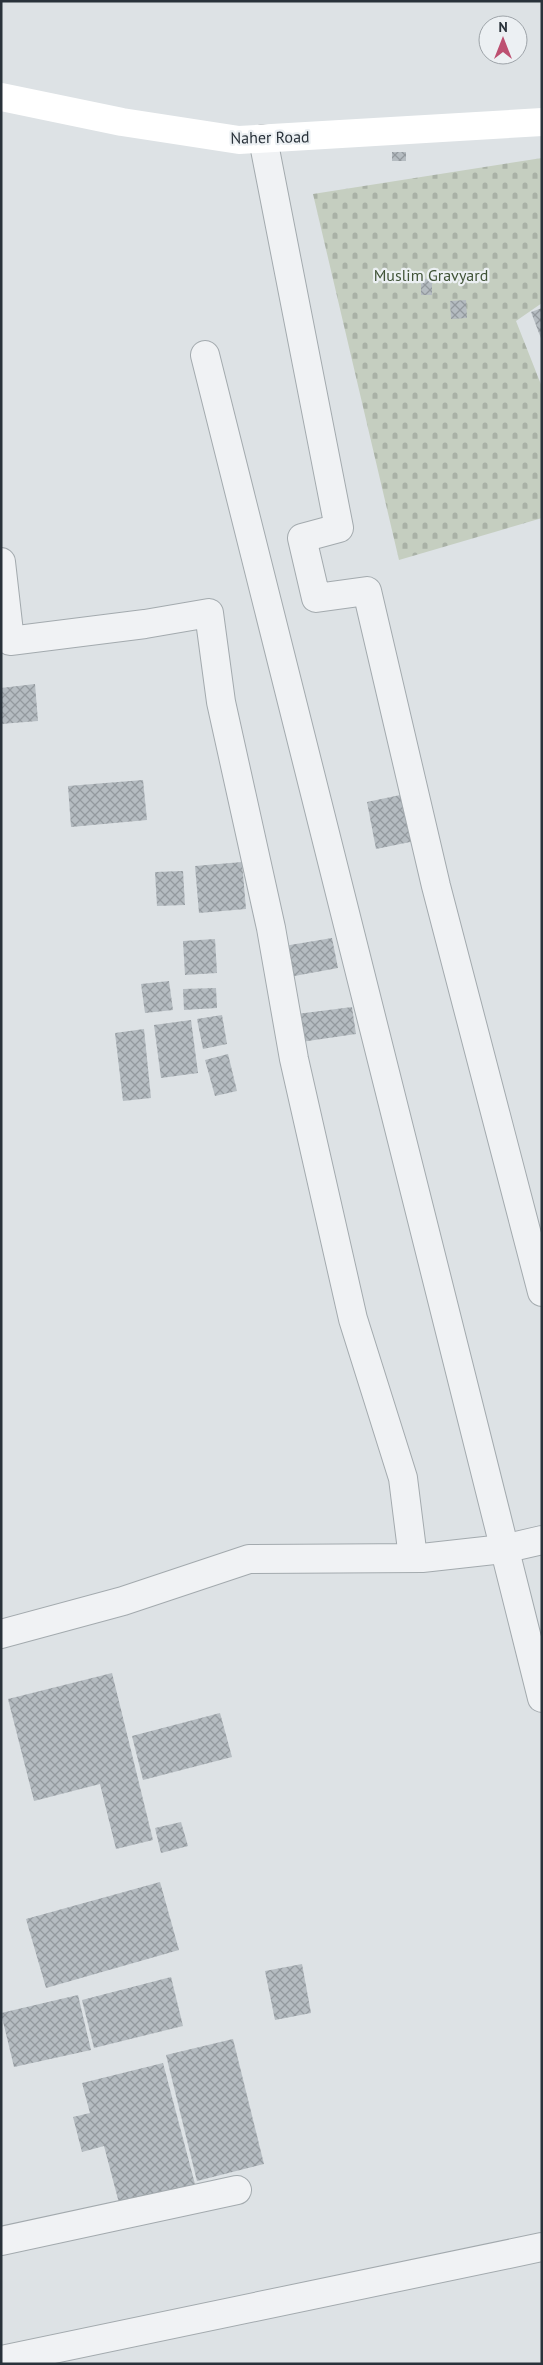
<svg xmlns="http://www.w3.org/2000/svg" width="543" height="2365" font-family="'PT Sans',sans-serif">
<style>
.cemetery{fill:url(#cemetery-stones)}
.building{fill:url(#building-cross-hatch)}
.lines{fill:none;stroke-linecap:round;stroke-linejoin:round}
.street-casing{stroke:#a3aaae;stroke-width:30}
.street{stroke:#f0f2f4;stroke-width:28}
.secondary{stroke:#fff;stroke-width:28}
.labels{text-anchor:middle;dominant-baseline:central;stroke-width:4.5;stroke-linejoin:round;paint-order:stroke}
.street-label{font-size:16px;fill:#29323a;stroke:#ecf0f3}
.park-label{font-size:16px;fill:#415438;stroke:#ecf0f3}
</style>
<defs>
<pattern id="cemetery-stones" width="16" height="16" patternUnits="userSpaceOnUse" patternTransform="scale(1.25)"><rect width="16" height="16" fill="#c5cec0"/><path d="M2 7V4a2 2 0 0 1 4 0v3zM10 15v-3a2 2 0 0 1 4 0v3z" fill="#a9b1a6"/></pattern>
<pattern id="building-cross-hatch" width="8" height="8" patternUnits="userSpaceOnUse" patternTransform="scale(1.25)"><rect width="8" height="8" fill="#b5bcc1"/><path d="M0 0l8 8M0 8l8-8" fill="none" stroke="#93999e"/></pattern>
</defs>
<rect width="100%" height="100%" fill="#dde2e5"/>
<polygon class="cemetery" points="542,158 542,303 516,321 542,387 542,518 399,560 313,194"/>
<g class="building">
<rect x="392" y="152" width="14" height="9"/>
<rect x="421" y="279" width="11" height="16"/>
<polygon points="466,300 467,318 451,319 450,301"/>
<polygon points="542,308 542,341 531,312"/>
<polygon points="35,684 38,721 1,724 1,688"/>
<polygon points="143,780 147,820 71,827 68,786"/>
<polygon points="405,794 415,841 376,849 367,802"/>
<polygon points="242,862 246,909 199,913 195,866"/>
<polygon points="183,871 185,905 157,906 155,872"/>
<polygon points="332,938 338,968 289,977 284,946"/>
<polygon points="215,939 217,973 185,975 183,941"/>
<polygon points="169,981 173,1010 145,1013 141,984"/>
<polygon points="216,988 217,1008 184,1010 183,989"/>
<polygon points="352,1007 356,1034 301,1042 297,1014"/>
<polygon points="222,1015 227,1044 203,1049 197,1019"/>
<polygon points="191,1020 198,1073 161,1078 154,1025"/>
<polygon points="144,1029 151,1098 123,1101 115,1033"/>
<polygon points="228,1054 237,1091 215,1096 205,1060"/>
<polygon points="112,1673 153,1840 116,1849 100,1784 34,1801 8,1699"/>
<polygon points="220,1713 232,1757 143,1780 132,1736"/>
<polygon points="181,1822 188,1846 161,1853 155,1828"/>
<polygon points="160,1882 179,1950 46,1988 26,1919"/>
<polygon points="302,1964 311,2013 275,2020 265,1971"/>
<polygon points="171,1977 183,2026 94,2048 82,2000"/>
<polygon points="78,1995 91,2050 14,2067 1,2013"/>
<polygon points="233,2039 264,2164 197,2181 166,2055"/>
<polygon points="163,2063 195,2184 119,2203 104,2146 82,2152 73,2117 90,2113 82,2083"/>
</g>
<g class="lines">
<defs>
<g id="street">
<polyline points="263,139 339,528 302,538 316,598 367,591 436,886 542,1292"/>
<polyline points="205,355 542,1698"/>
<polyline points="1,562 10,641 145,624 209,613 221,702 271,928 294,1059 353,1319 403,1478 413,1558"/>
<polyline points="1,1634 123,1601 249,1559 422,1558 503,1549 542,1540"/>
<polyline points="1,2241 237,2190"/>
<polyline points="1,2360 542,2247"/>
</g>
</defs>
<use href="#street" class="street-casing"/>
<use href="#street" class="street"/>
<polyline class="secondary" points="1,97 122,122 239,140 542,122"/>
</g>
<g class="labels">
<g class="street-label">
<text transform="translate(270 137) rotate(-1)">Naher Road</text>
</g>
<g class="park-label">
<text x="431" y="275">Muslim Gravyard</text>
</g>
</g>
<rect width="543" height="2365" fill="none" stroke="#29323a" stroke-width="5"/>
<g transform="translate(503 40)"><circle r="24" fill="#ecf0f3" stroke="#9ea4a9"/>
<path d="M0-4L9 19L0 12L-9 19Z" fill="#bd5071"/>
<text y="-8" font-size="14" font-weight="bold" text-anchor="middle" fill="#29323a">N</text>
</g>
</svg>
